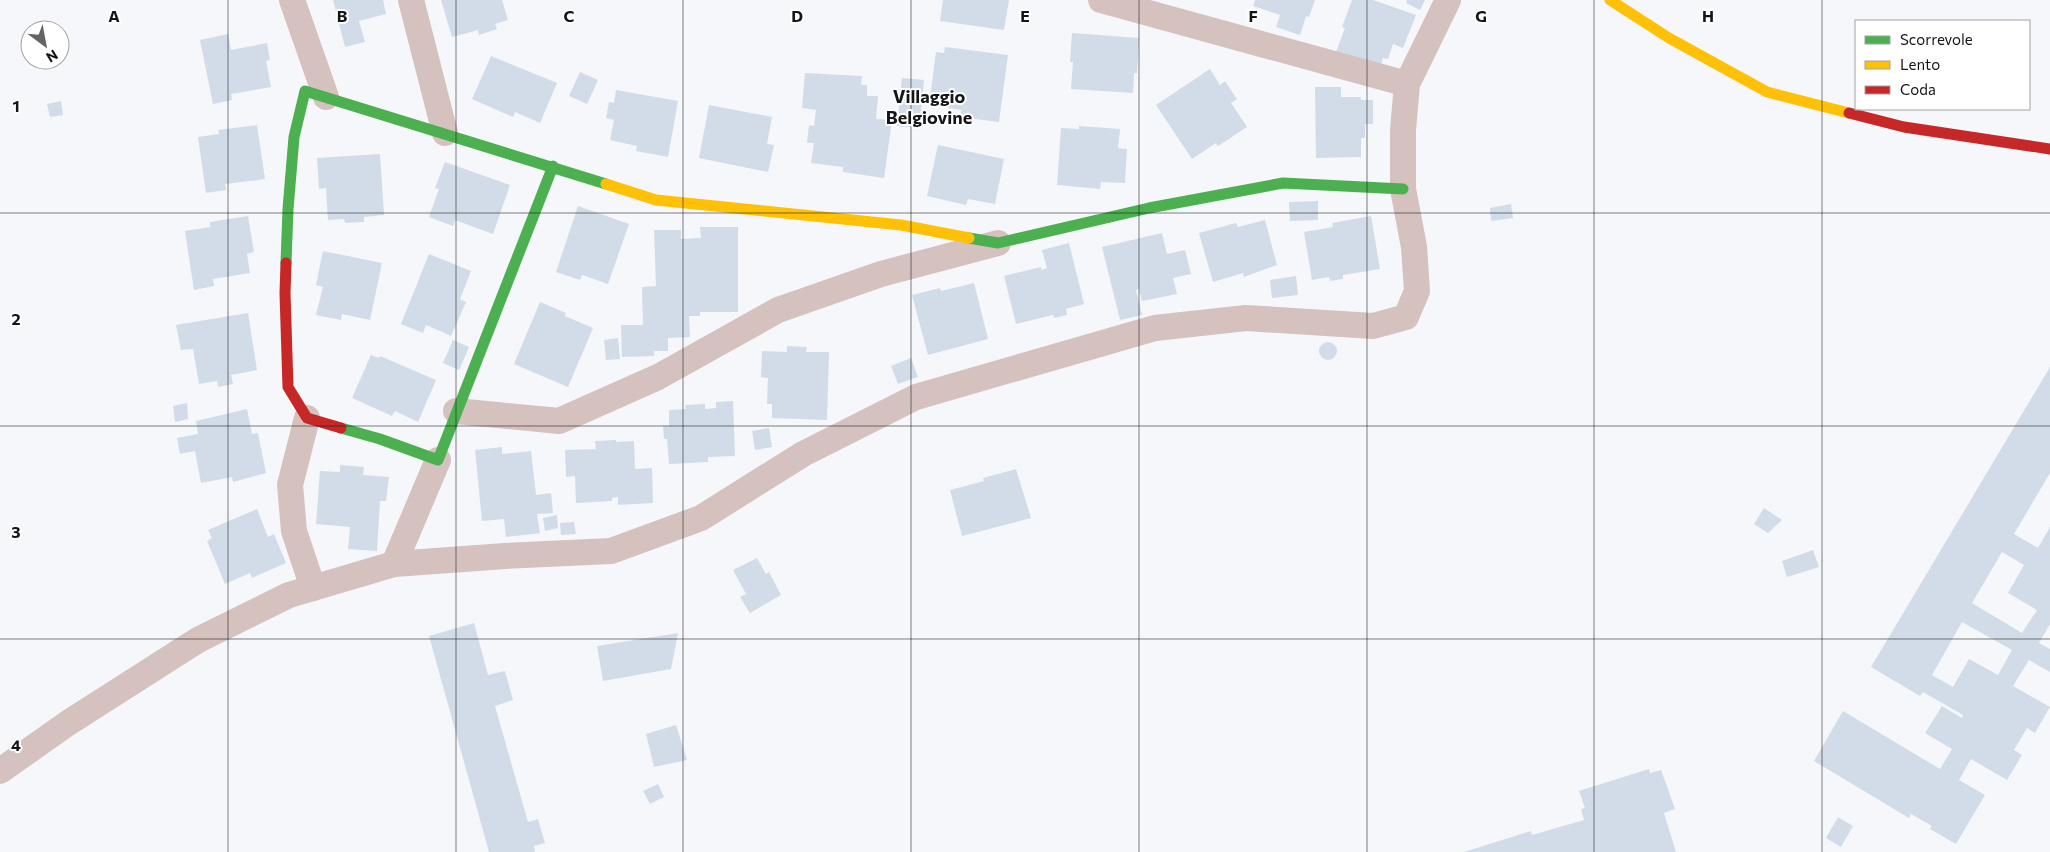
<svg xmlns="http://www.w3.org/2000/svg" width="2050" height="852" font-family="Commissioner,sans-serif">
<style>
.building{fill:#d2dce8;fill-rule:evenodd}
.lines{fill:none;stroke-linecap:round;stroke-linejoin:round}
.street{stroke:#d5c1be;stroke-width:26}
.fast{stroke:#4caf50;stroke-width:11}
.slow{stroke:#ffc107;stroke-width:11}
.jam{stroke:#c62828;stroke-width:11}
.grid{fill:none;stroke:#141517;stroke-width:1;stroke-opacity:0.55}
.labels{text-anchor:middle;dominant-baseline:central;stroke-width:4;stroke-linejoin:round;paint-order:stroke}
.quarter-label{font-size:18px;font-weight:bold;fill:#141517;stroke:#fff}
.grid-label{font-size:16px;text-anchor:middle;font-weight:bold;fill:#141517;stroke:#fff;stroke-width:4;stroke-linejoin:round;paint-order:stroke}
</style>
<rect width="100%" height="100%" fill="#f5f7fa"/>
<g class="building">
<polygon points="333,0 383,0 386,14 359,21 365,42 345,47"/>
<polygon points="441,0 502,0 508,20 495,24 497,29 479,35 478,30 452,37"/>
<polygon points="943,0 1009,0 1004,30 940,21"/>
<polygon points="1255,0 1315,0 1309,17 1306,16 1300,35 1276,27 1280,15 1253,6"/>
<polygon points="1352,0 1373,0 1416,15 1403,48 1393,44 1388,59 1383,58 1378,75 1333,60 1345,28 1342,27"/>
<polygon points="1407,0 1425,0 1420,10 1406,3"/>
<polygon points="1072,33 1139,38 1137,73 1134,73 1133,93 1071,89 1073,62 1070,62"/>
<polygon points="228,34 231,50 267,43 270,60 266,61 271,87 231,94 232,100 213,104 200,40"/>
<polygon points="945,47 1008,55 999,122 960,117 961,110 929,105 936,52 944,53"/>
<polygon points="491,56 557,83 540,123 515,112 513,117 472,99"/>
<polygon points="1210,69 1220,85 1225,81 1237,99 1231,103 1247,127 1218,146 1216,143 1192,159 1156,105"/>
<polygon points="580,72 598,80 587,104 569,96"/>
<polygon points="805,73 862,76 861,85 867,85 867,96 878,96 876,119 892,120 884,178 843,172 843,167 811,163 814,143 807,143 809,125 814,126 816,110 802,108"/>
<polygon points="902,78 924,80 919,128 897,126"/>
<polygon points="1315,87 1341,87 1341,97 1361,97 1361,100 1373,100 1373,124 1365,124 1365,138 1361,138 1361,157 1316,158"/>
<polygon points="616,90 678,101 668,157 636,151 637,146 610,140 614,120 606,118 609,102 614,103"/>
<polygon points="61,101 63,115 50,117 47,104"/>
<polygon points="709,105 772,117 767,144 774,145 768,172 699,158"/>
<polygon points="257,125 265,179 225,184 226,190 206,193 198,137 219,134 218,130"/>
<polygon points="1079,126 1120,129 1118,148 1127,149 1125,183 1101,182 1100,189 1057,185 1061,128 1079,129"/>
<polygon points="938,145 1004,159 995,204 968,199 966,205 927,196"/>
<polygon points="380,154 384,215 364,217 364,222 345,223 344,219 328,220 326,188 319,189 317,158"/>
<polygon points="445,162 510,185 493,234 455,220 453,226 429,217 439,189 435,188"/>
<polygon points="1318,201 1318,220 1290,221 1289,202"/>
<polygon points="1511,204 1513,218 1491,221 1490,208"/>
<polygon points="578,206 629,224 608,284 582,275 580,280 556,272"/>
<polygon points="248,216 254,252 247,254 250,273 213,279 214,286 194,290 185,231 210,227 210,222"/>
<polygon points="1371,216 1380,269 1343,275 1343,279 1330,281 1329,277 1312,280 1304,232 1333,227 1332,223"/>
<polygon points="1265,220 1277,265 1244,277 1243,273 1213,282 1199,233 1236,223 1238,227"/>
<polygon points="700,227 738,227 738,312 700,312 700,316 689,316 690,337 668,338 668,351 654,351 654,356 622,357 621,325 643,325 642,287 656,286 654,230 681,230 681,239 701,238"/>
<polygon points="1162,233 1167,254 1185,250 1191,274 1173,278 1177,294 1142,301 1139,289 1136,290 1142,315 1120,320 1102,247"/>
<polygon points="1069,243 1084,304 1066,309 1067,315 1054,318 1053,315 1016,324 1004,276 1041,267 1042,270 1047,268 1042,250"/>
<polygon points="323,251 382,263 370,320 342,314 341,320 316,315 323,287 316,285"/>
<polygon points="429,254 471,271 460,299 466,302 451,336 426,325 423,333 401,324"/>
<polygon points="1296,276 1298,295 1272,298 1270,280"/>
<polygon points="974,283 988,339 928,355 912,295 940,288 941,291"/>
<polygon points="540,302 566,313 565,316 593,328 568,387 514,364"/>
<polygon points="248,313 257,370 231,375 233,384 218,387 217,381 199,384 193,349 181,350 176,325"/>
<polygon points="618,338 620,359 606,360 604,340"/>
<polygon points="453,340 469,347 459,370 443,363"/>
<circle cx="1328" cy="351" r="9"/>
<polygon points="787,346 807,347 806,352 829,352 827,420 772,418 772,404 767,404 768,378 761,377 762,351 787,352"/>
<polygon points="371,355 379,358 380,356 436,380 418,422 395,411 392,416 352,398"/>
<polygon points="911,358 918,377 898,384 891,366"/>
<path d="M 2050,367 L 2050,473 L 2014,534 L 2038,548 L 2050,527 L 2050,624 L 2039,643 L 2050,649 L 2050,672 L 2029,660 L 2013,686 L 2050,707 L 2035,733 L 2027,728 L 2014,750 L 2022,755 L 2007,780 L 1971,759 L 1959,780 L 1985,795 L 1956,844 L 1930,829 L 1932,826 L 1911,814 L 1909,818 L 1814,761 L 1843,711 L 1940,769 L 1952,749 L 1925,733 L 1942,706 L 1962,718 L 1963,715 L 1923,692 L 1920,696 L 1871,667 ZM 2002,552 L 2024,565 L 2008,593 L 2037,610 L 2022,633 L 1972,603 ZM 1962,622 L 2012,650 L 1998,675 L 1969,659 L 1953,687 L 1932,675 Z"/>
<polygon points="733,401 735,456 708,457 708,462 669,464 667,439 664,439 663,426 669,426 669,410 686,409 685,405 705,404 705,409 716,408 716,402"/>
<polygon points="187,403 188,419 175,422 173,406"/>
<polygon points="247,409 252,434 258,433 266,473 233,482 232,477 201,483 195,451 180,454 177,438 198,434 196,421"/>
<polygon points="769,428 772,447 755,450 752,431"/>
<polygon points="616,440 616,442 634,441 635,469 652,468 653,503 618,505 618,497 612,498 612,501 576,503 575,476 566,477 565,450 596,449 595,441"/>
<polygon points="502,447 502,454 531,451 536,495 551,493 553,513 537,514 540,533 506,537 504,519 482,521 475,450"/>
<polygon points="340,465 364,467 363,475 389,477 386,501 380,501 377,551 348,549 350,527 316,524 320,471 340,472"/>
<polygon points="1016,469 1031,518 962,536 950,490 984,481 983,478"/>
<polygon points="1764,508 1782,520 1768,533 1754,524"/>
<polygon points="257,509 268,537 274,534 286,563 252,578 250,573 225,584 207,541 212,538 208,530"/>
<polygon points="557,515 558,528 545,531 543,518"/>
<polygon points="574,522 576,534 561,535 560,523"/>
<polygon points="1813,550 1819,567 1787,577 1782,561"/>
<polygon points="757,558 766,574 769,572 781,595 750,613 740,597 746,594 733,570"/>
<polygon points="474,623 488,675 505,671 513,700 495,706 528,822 538,819 545,843 534,846 535,852 489,852 429,636"/>
<polygon points="678,633 671,669 603,681 597,646"/>
<polygon points="676,725 687,760 654,767 646,734"/>
<polygon points="1649,769 1650,773 1661,770 1675,809 1664,813 1676,852 1464,852 1531,831 1532,835 1584,820 1581,809 1585,808 1579,791"/>
<polygon points="658,784 664,797 650,804 643,791"/>
<polygon points="1838,817 1853,826 1841,847 1826,838"/>
</g>
<g class="lines">
<g class="street">
<polyline points="292,0 326,97"/>
<polyline points="411,0 445,133"/>
<polyline points="1101,0 1407,84"/>
<polyline points="456,411 559,421 658,377 778,310 881,274 998,243"/>
<polyline points="307,418 290,485 294,531 313,588"/>
<polyline points="394,564 438,460"/>
<polyline points="0,771 68,723 198,640 289,595 394,564 505,556 611,551 701,518 803,454 916,397 1155,328 1246,318 1373,326 1406,317 1417,291 1414,247 1403,189 1403,130 1407,84 1448,0"/>
</g>
<g class="fast">
<polyline points="969,238 998,243 1149,208 1283,183 1403,189"/>
<polyline points="286,263 288,209 294,137 305,91 606,184"/>
<polyline points="341,428 380,439 438,460 553,166"/>
</g>
<g class="slow">
<polyline points="1610,0 1669,38 1767,92 1849,113"/>
<polyline points="606,184 656,200 901,225 969,238"/>
</g>
<g class="jam">
<polyline points="1849,113 1904,127 2050,149"/>
<polyline points="286,263 285,293 288,387 307,418 341,428"/>
</g>
</g>
<path class="grid" d="M 228,0 L 228,852M 456,0 L 456,852M 683,0 L 683,852M 911,0 L 911,852M 1139,0 L 1139,852M 1367,0 L 1367,852M 1594,0 L 1594,852M 1822,0 L 1822,852M 0,213 L 2050,213M 0,426 L 2050,426M 0,639 L 2050,639"/>
<g class="labels">
<g class="quarter-label">
<text x="929" y="96">Villaggio<tspan x="929" dy="21">Belgiovine</tspan></text>
</g>
</g>
<g class="grid-label">
<text x="114" y="22">A</text>
<text x="342" y="22">B</text>
<text x="569" y="22">C</text>
<text x="797" y="22">D</text>
<text x="1025" y="22">E</text>
<text x="1253" y="22">F</text>
<text x="1481" y="22">G</text>
<text x="1708" y="22">H</text>
<text x="16" y="112">1</text>
<text x="16" y="325">2</text>
<text x="16" y="538">3</text>
<text x="16" y="751">4</text>
</g>
<rect x="1855" y="20" width="175" height="90" fill="#ffffff" stroke="#a1a1a2"/>
<rect x="1865" y="36" width="25" height="8" fill="#4caf50" stroke="#a1a1a2"/>
<text x="1900" y="45" font-size="15" fill="#141517">Scorrevole</text>
<rect x="1865" y="61" width="25" height="8" fill="#ffc107" stroke="#a1a1a2"/>
<text x="1900" y="70" font-size="15" fill="#141517">Lento</text>
<rect x="1865" y="86" width="25" height="8" fill="#c62828" stroke="#a1a1a2"/>
<text x="1900" y="95" font-size="15" fill="#141517">Coda</text>
<g transform="translate(45 45) rotate(148)"><circle r="24" fill="#ffffff" stroke="#a1a1a2"/>
<path d="M0-4L9 19L0 12L-9 19Z" fill="#636466"/>
<text y="-8" font-size="14" font-weight="bold" text-anchor="middle" fill="#141517">N</text>
</g>
</svg>
